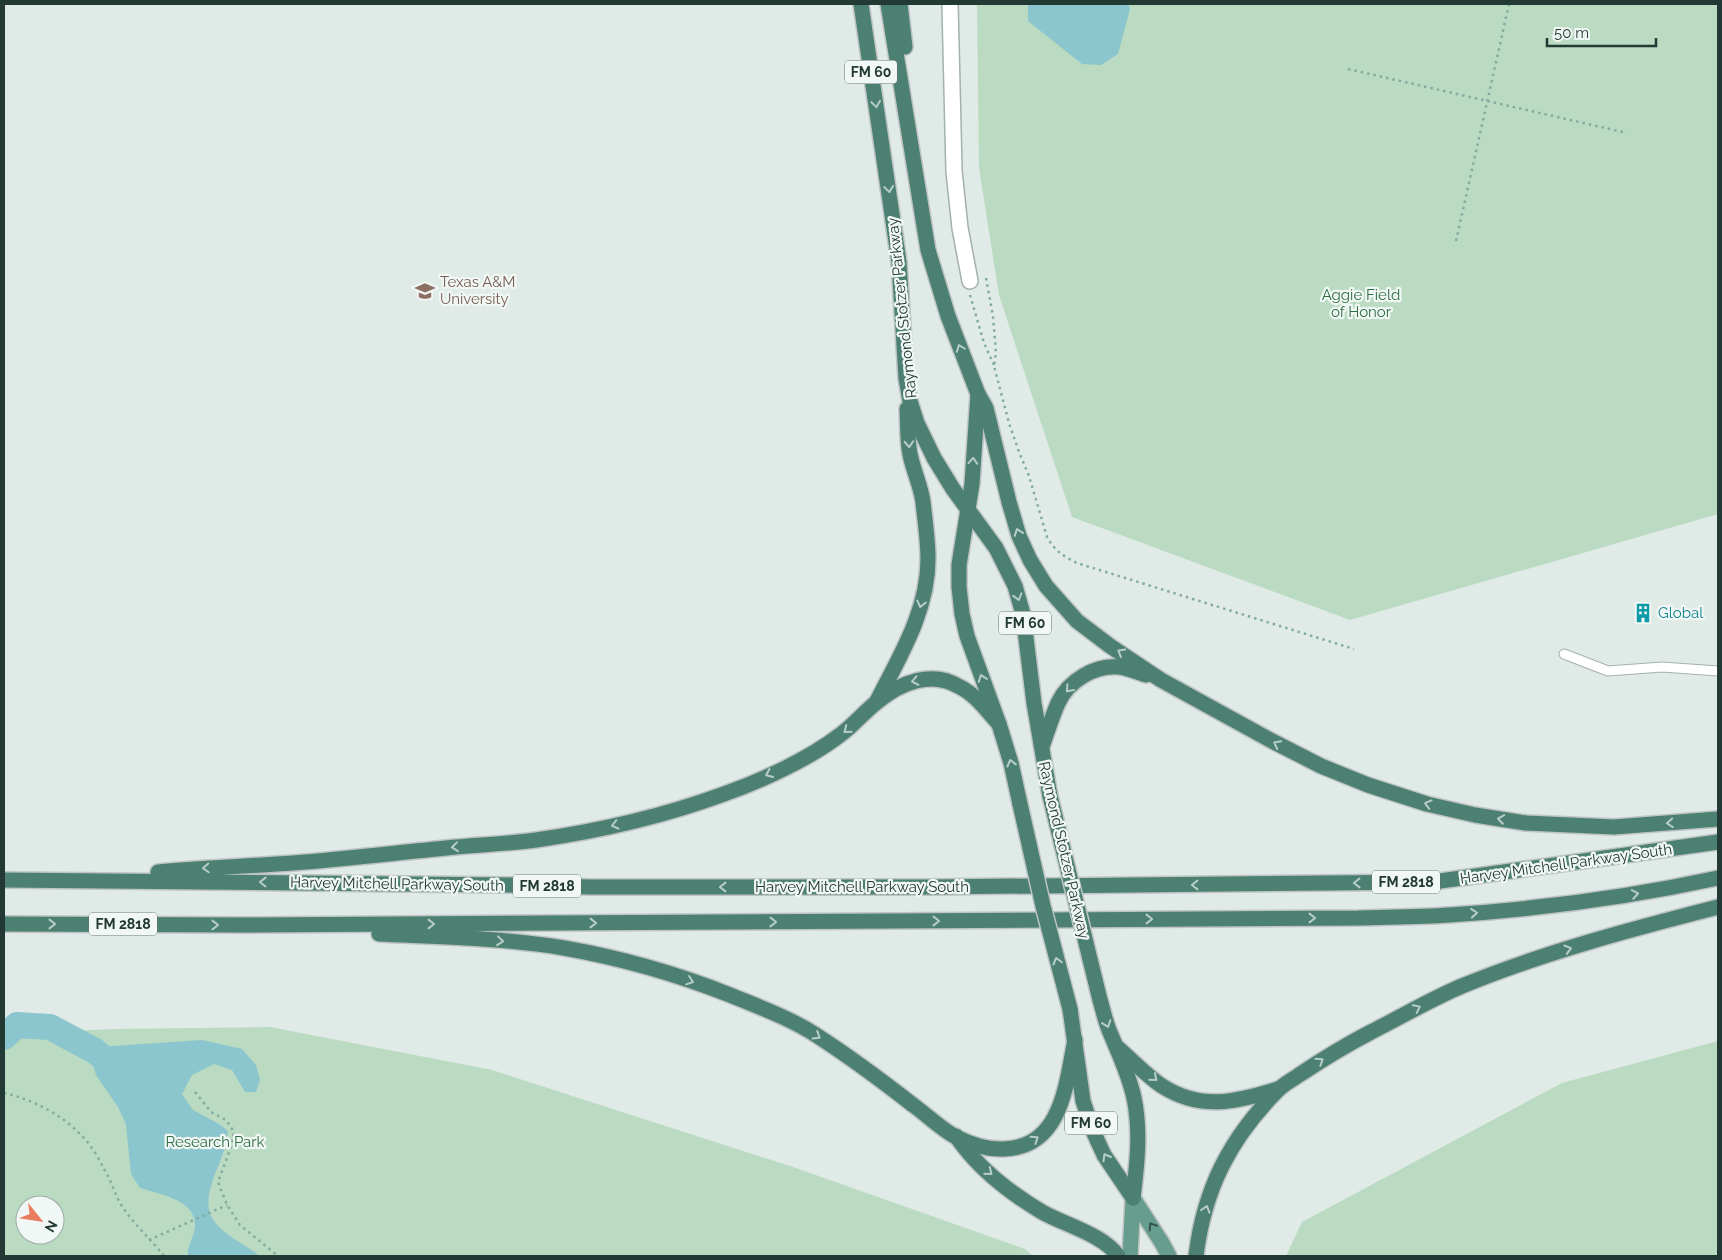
<svg xmlns="http://www.w3.org/2000/svg" width="1722" height="1260" font-family="Raleway,sans-serif">
<style>
.green{fill:#badac2;fill-rule:evenodd}
.water{fill:#8bc5cd}
.lines{fill:none;stroke-linecap:round;stroke-linejoin:round}
.river{stroke:#8bc5cd;stroke-width:26}
.service-casing{stroke:#a3b2ad;stroke-width:11}
.minor-casing{stroke:#a3b2ad;stroke-width:18}
.primary-casing{stroke:#bdc4c2;stroke-width:18}
.trunk-casing{stroke:#bdc4c2;stroke-width:18}
.path{stroke:#83ac9e;stroke-width:2.5;stroke-dasharray:2.5 4;stroke-linecap:butt}
.service{stroke:#fff;stroke-width:9}
.minor{stroke:#fff;stroke-width:15}
.primary{stroke:#679d8e;stroke-width:15}
.trunk{stroke:#4c8073;stroke-width:15}
.trunk-bridge-casing{stroke:#bdc4c2;stroke-width:18;stroke-linecap:butt}
.trunk-bridge{stroke:#4c8073;stroke-width:15}
.oneway{stroke:#b7cdc7}
.oneway2{stroke:#33534a}
.labels{text-anchor:middle;dominant-baseline:central;stroke-width:4.5;stroke-linejoin:round;paint-order:stroke}
.shield{fill:#f1f7f4;stroke:#60736d;stroke-width:1}
.shield-label{font-size:14px;font-weight:bold;fill:#223a33}
.education-label{font-size:15px;fill:#785e54;stroke:#f1f7f4;text-anchor:start}
.park-label{font-size:15px;fill:#2f6e45;stroke:#f1f7f4}
.street-label{font-size:15px;fill:#223a33;stroke:#f1f7f4}
.culture-label{font-size:15px;fill:#0d838f;stroke:#f1f7f4;text-anchor:start}
</style>
<rect width="100%" height="100%" fill="#e0eae6"/>
<g class="green">
<polygon points="977,4 1718,4 1718,514 1350,620 1072,517 999,295 979,168"/>
<path d="M 270,1027 L 492,1070 L 793,1167 L 1025,1249 L 1033,1256 L 4,1256 L 4,1033 L 118,1029 ZM 25,1205 L 55,1205 L 55,1235 L 25,1235 Z"/>
<polygon points="1718,1041 1718,1256 1286,1256 1302,1222 1562,1083"/>
</g>
<g class="water">
<polygon points="1028,4 1128,4 1130,9 1118,54 1101,65 1082,64 1028,21"/>
<path d="M 202,1040 L 242,1049 L 256,1065 L 260,1080 L 256,1092 L 245,1092 L 232,1070 L 214,1064 L 192,1075 L 182,1094 L 193,1110 L 219,1124 L 228,1131 C 227,1137 226,1144 224,1150 C 218,1171 199,1200 214,1221 C 225,1236 246,1245 260,1256 L 188,1256 C 187,1245 195,1236 195,1225 C 196,1200 159,1194 140,1188 L 131,1174 L 126,1124 L 118,1107 L 96,1075 L 91,1056 L 98,1047 Z"/>
</g>
<g class="lines">
<polyline class="river" points="4,1037 17,1025 50,1027 95,1051 123,1075"/>
<defs>
<polyline id="service" points="1564,654 1608,671 1662,667 1718,671"/>
<polyline id="minor" points="950,4 954,171 960,228 970,281"/>
<g id="primary">
<polyline points="1133,1198 1162,1243 1169,1256"/>
<polyline points="1130,1256 1133,1198"/>
</g>
<g id="trunk">
<polyline points="861,4 899,262 906,378 910,401 917,423 934,458 953,489 996,548 1015,586 1023,614 1034,703 1050,796"/>
<polyline points="888,4 928,250 948,316 978,394 972,484 959,565 959,587 962,614 967,636 999,724 1011,763 1020,804"/>
<polyline points="900,4 905,47"/>
<polyline points="978,394 986,408 1009,502 1019,536 1030,560 1046,586 1077,621 1110,646 1161,680 1272,741 1321,766 1368,785 1427,804 1475,815 1526,823 1614,827 1718,819"/>
<path d="M 877,701 C 900,656 928,611 928,559 C 928,540 925,521 923,502 C 921,486 913,470 910,454 C 907,440 908,424 907,409"/>
<path d="M 1042,747 C 1047,732 1052,717 1058,703 C 1069,680 1095,665 1119,667 C 1128,668 1137,672 1146,675"/>
<path d="M 158,872 C 203,868 248,866 293,863 C 344,859 395,853 446,848 C 476,845 506,844 536,840 C 599,831 664,816 724,794 C 761,781 809,759 840,735 C 854,725 864,712 877,702 C 901,682 932,670 960,687 C 976,695 987,711 999,724"/>
<polyline points="4,880 516,885 590,887 929,887 1433,882 1718,842"/>
<path d="M 4,924 L 242,925 L 1358,918 C 1388,917 1419,917 1449,915 C 1540,909 1630,897 1718,878"/>
<path d="M 379,934 C 440,937 503,938 564,948 C 621,958 677,974 730,995 C 759,1007 790,1018 816,1035 C 850,1057 881,1080 913,1105 C 927,1115 941,1129 956,1137 C 970,1144 988,1150 1004,1149 C 1062,1147 1066,1084 1075,1040"/>
<path d="M 1100,1000 C 1103,1010 1105,1020 1109,1030 C 1118,1052 1129,1074 1134,1098 C 1141,1131 1137,1165 1133,1198"/>
<polyline points="1070,1009 1083,1101 1093,1131 1104,1155 1133,1198"/>
<path d="M 1118,1048 C 1132,1060 1147,1076 1162,1086 C 1201,1111 1237,1102 1278,1089"/>
<path d="M 956,1136 C 977,1167 1010,1193 1042,1212 C 1065,1225 1104,1235 1118,1256"/>
<path d="M 1196,1256 C 1204,1189 1230,1138 1278,1090 C 1284,1084 1292,1080 1299,1075 C 1323,1059 1346,1045 1371,1032 C 1401,1017 1431,999 1462,986 C 1545,952 1632,929 1718,907"/>
</g>
</defs>
<use href="#service" class="service-casing"/>
<use href="#minor" class="minor-casing"/>
<use href="#primary" class="primary-casing"/>
<use href="#trunk" class="trunk-casing"/>
<g class="path">
<polyline points="1348,69 1627,133"/>
<polyline points="1456,241 1509,4"/>
<path d="M 986,278 L 993,316 L 996,353 L 994,366 L 1009,423 L 1019,452 L 1029,476 L 1047,537 C 1054,550 1064,557 1077,563 L 1354,649"/>
<polyline points="970,295 984,343 994,365"/>
<polyline points="195,1092 211,1112 226,1120 234,1132 231,1147 218,1182 227,1205 240,1225 278,1256"/>
<path d="M 4,1093 C 31,1099 61,1114 80,1134 C 90,1143 98,1157 104,1169 C 111,1180 114,1192 120,1203 C 132,1223 150,1238 164,1256"/>
<polyline points="149,1240 227,1205"/>
</g>
<use href="#service" class="service"/>
<use href="#minor" class="minor"/>
<use href="#primary" class="primary"/>
<use href="#trunk" class="trunk"/>
<defs>
<g id="trunk-bridge">
<polyline points="1050,796 1100,1000"/>
<polyline points="1020,804 1043,906 1070,1009"/>
</g>
</defs>
<use href="#trunk-bridge" class="trunk-bridge-casing"/>
<use href="#trunk-bridge" class="trunk-bridge"/>
</g>
<defs><path id="oneway-chevron" d="M-2-3.5L2.5 0L-2 3.5" fill="none" stroke-width="1.6" stroke-linecap="round" stroke-linejoin="round" transform="scale(1.25)"/></defs>
<g class="oneway">
<use href="#oneway-chevron" transform="translate(876 104) rotate(82)"/>
<use href="#oneway-chevron" transform="translate(889 189) rotate(82)"/>
<use href="#oneway-chevron" transform="translate(960 348) rotate(-111)"/>
<use href="#oneway-chevron" transform="translate(909 444) rotate(87)"/>
<use href="#oneway-chevron" transform="translate(973 461) rotate(-86)"/>
<use href="#oneway-chevron" transform="translate(1018 532) rotate(-110)"/>
<use href="#oneway-chevron" transform="translate(1018 597) rotate(73)"/>
<use href="#oneway-chevron" transform="translate(921 604) rotate(103)"/>
<use href="#oneway-chevron" transform="translate(1121 652) rotate(-149)"/>
<use href="#oneway-chevron" transform="translate(982 678) rotate(-110)"/>
<use href="#oneway-chevron" transform="translate(915 681) rotate(168)"/>
<use href="#oneway-chevron" transform="translate(1069 689) rotate(132)"/>
<use href="#oneway-chevron" transform="translate(847 730) rotate(141)"/>
<use href="#oneway-chevron" transform="translate(1277 744) rotate(-153)"/>
<use href="#oneway-chevron" transform="translate(1011 763) rotate(-104)"/>
<use href="#oneway-chevron" transform="translate(769 774) rotate(155)"/>
<use href="#oneway-chevron" transform="translate(1428 804) rotate(-165)"/>
<use href="#oneway-chevron" transform="translate(1501 819) rotate(-171)"/>
<use href="#oneway-chevron" transform="translate(1670 823) rotate(176)"/>
<use href="#oneway-chevron" transform="translate(615 825) rotate(166)"/>
<use href="#oneway-chevron" transform="translate(455 847) rotate(174)"/>
<use href="#oneway-chevron" transform="translate(206 868) rotate(177)"/>
<use href="#oneway-chevron" transform="translate(263 882) rotate(-179)"/>
<use href="#oneway-chevron" transform="translate(1357 883) rotate(179)"/>
<use href="#oneway-chevron" transform="translate(1195 885) rotate(179)"/>
<use href="#oneway-chevron" transform="translate(723 887) rotate(180)"/>
<use href="#oneway-chevron" transform="translate(1635 894) rotate(-10)"/>
<use href="#oneway-chevron" transform="translate(1474 913) rotate(-5)"/>
<use href="#oneway-chevron" transform="translate(1312 918)"/>
<use href="#oneway-chevron" transform="translate(1149 919)"/>
<use href="#oneway-chevron" transform="translate(936 921)"/>
<use href="#oneway-chevron" transform="translate(773 922)"/>
<use href="#oneway-chevron" transform="translate(593 923)"/>
<use href="#oneway-chevron" transform="translate(52 924)"/>
<use href="#oneway-chevron" transform="translate(431 924)"/>
<use href="#oneway-chevron" transform="translate(215 925)"/>
<use href="#oneway-chevron" transform="translate(500 941) rotate(6)"/>
<use href="#oneway-chevron" transform="translate(1568 949) rotate(-17)"/>
<use href="#oneway-chevron" transform="translate(1057 961) rotate(-105)"/>
<use href="#oneway-chevron" transform="translate(690 981) rotate(19)"/>
<use href="#oneway-chevron" transform="translate(1417 1008) rotate(-26)"/>
<use href="#oneway-chevron" transform="translate(1107 1024) rotate(71)"/>
<use href="#oneway-chevron" transform="translate(817 1036) rotate(32)"/>
<use href="#oneway-chevron" transform="translate(1320 1061) rotate(-33)"/>
<use href="#oneway-chevron" transform="translate(1154 1078) rotate(41)"/>
<use href="#oneway-chevron" transform="translate(1035 1139) rotate(-35)"/>
<use href="#oneway-chevron" transform="translate(1106 1157) rotate(-120)"/>
<use href="#oneway-chevron" transform="translate(989 1172) rotate(39)"/>
<use href="#oneway-chevron" transform="translate(1206 1209) rotate(-73)"/>
</g>
<use class="oneway2" href="#oneway-chevron" transform="translate(1152 1226) rotate(-123)"/>
<defs>
<symbol id="university-bare" viewBox="-9 -9 18 18"><path d="M0-5L7-2L0 1L-7-2ZM-4 1L0 2.5L4 1V4Q0 6-4 4Z" fill="#8d6e63" stroke="#f1f7f4" stroke-width="2.5" paint-order="stroke"/></symbol>
<symbol id="building-bare" viewBox="-9 -9 18 18"><path d="M-4-6H4V6H1V3H-1V6H-4ZM-2.5-4.3h1.7v1.8h-1.7ZM.8-4.3h1.7v1.8H.8ZM-2.5-1h1.7V.8h-1.7ZM.8-1h1.7V.8H.8Z" fill="#0f9aa8" stroke="#f1f7f4" stroke-width="2.5" paint-order="stroke"/></symbol>
</defs>
<g fill-rule="evenodd">
<use href="#university-bare" x="411" y="277" width="28" height="28"/>
<use href="#building-bare" x="1629" y="599" width="28" height="28"/>
</g>
<g class="labels">
<g class="shield">
<rect x="845" y="60.5" width="52" height="23" rx="4"/>
<rect x="999" y="611.5" width="52" height="23" rx="4"/>
<rect x="1372" y="870.5" width="68" height="23" rx="4"/>
<rect x="513" y="874.5" width="68" height="23" rx="4"/>
<rect x="89" y="912.5" width="68" height="23" rx="4"/>
<rect x="1065" y="1111.5" width="52" height="23" rx="4"/>
</g>
<g class="shield-label">
<text x="871" y="72">FM 60</text>
<text x="1025" y="623">FM 60</text>
<text x="1406" y="882">FM 2818</text>
<text x="547" y="886">FM 2818</text>
<text x="123" y="924">FM 2818</text>
<text x="1091" y="1123">FM 60</text>
</g>
<g class="education-label">
<text x="440" y="282">Texas A&amp;M<tspan x="440" dy="17">University</tspan></text>
</g>
<g class="park-label">
<text x="1361" y="295">Aggie Field<tspan x="1361" dy="17">of Honor</tspan></text>
<text x="215" y="1142">Research Park</text>
</g>
<g class="street-label">
<text transform="translate(902 308) rotate(-96)">Raymond Stotzer Parkway</text>
<text transform="translate(1064 850) rotate(77)">Raymond Stotzer Parkway</text>
<text transform="translate(1566 864) rotate(-8)">Harvey Mitchell Parkway South</text>
<text transform="translate(397 884) rotate(1)">Harvey Mitchell Parkway South</text>
<text x="862" y="887">Harvey Mitchell Parkway South</text>
</g>
<g class="culture-label">
<text x="1658" y="613">Global</text>
</g>
</g>
<rect width="1722" height="1260" fill="none" stroke="#223a33" stroke-width="10"/>
<g transform="translate(40 1220) rotate(120)"><circle r="24" fill="#f1f7f4" stroke="#9eaba7"/>
<path d="M0-4L9 19L0 12L-9 19Z" fill="#ea7d5f"/>
<text y="-8" font-size="14" font-weight="bold" text-anchor="middle" fill="#223a33">N</text>
</g>
<path d="M1547 38v8h109v-8" fill="none" stroke="#223a33" stroke-width="2.5"/>
<text x="1554" y="38" font-size="15" fill="#223a33" stroke="#f1f7f4" stroke-width="4" paint-order="stroke">50 m</text>
</svg>
